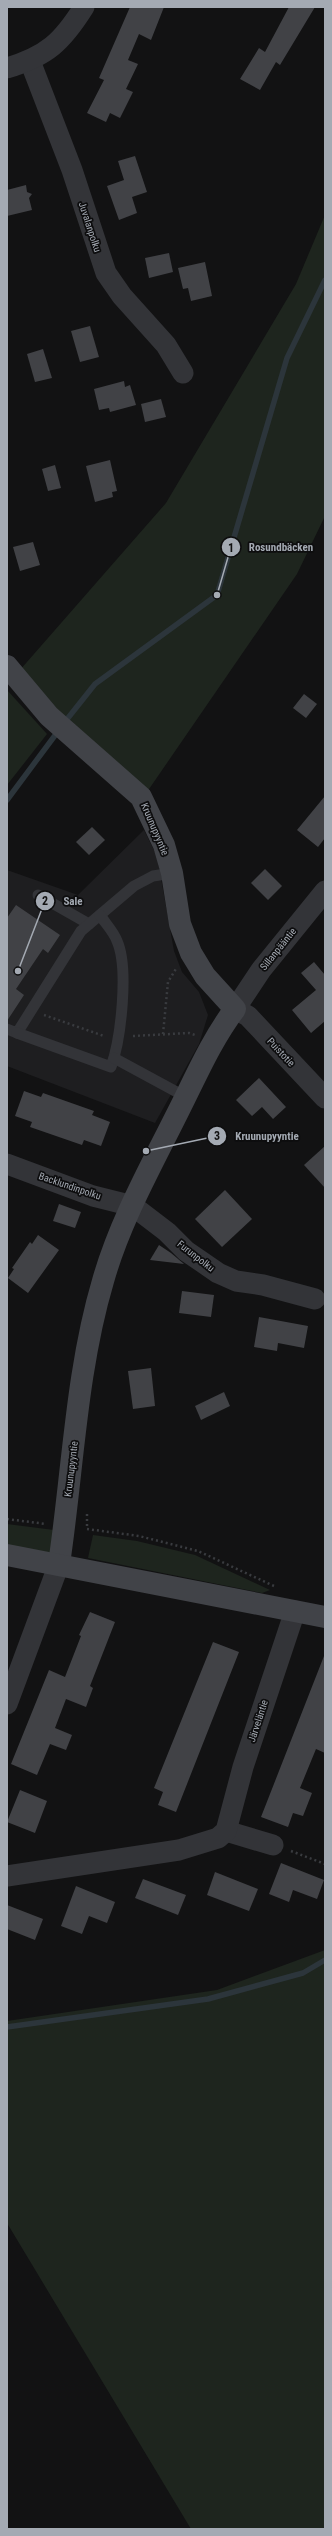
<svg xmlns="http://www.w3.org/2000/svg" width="332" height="2536" font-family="'Roboto Condensed',sans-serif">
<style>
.built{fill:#1e1e20}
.green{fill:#1e251e}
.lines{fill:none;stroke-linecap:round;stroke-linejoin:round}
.stream{stroke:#2c353b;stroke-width:5.5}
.building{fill:#414246}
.path{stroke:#393b3f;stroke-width:2.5;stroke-dasharray:2 3;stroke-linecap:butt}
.lane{stroke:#333438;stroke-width:11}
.street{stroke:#333438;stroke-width:21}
.secondary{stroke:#414348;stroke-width:22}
.labels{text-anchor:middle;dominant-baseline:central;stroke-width:3.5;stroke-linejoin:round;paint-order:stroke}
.street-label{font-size:10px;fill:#a4aab3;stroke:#0d0d0e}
.leader{fill:none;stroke:#a4aab3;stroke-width:1.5}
.callout-dot{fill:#a4aab3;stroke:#0d0d0e;stroke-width:1.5}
.mark-label{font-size:12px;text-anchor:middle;font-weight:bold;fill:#111}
.callout-label{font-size:11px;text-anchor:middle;font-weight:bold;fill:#a4aab3;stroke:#0d0d0e;stroke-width:3.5;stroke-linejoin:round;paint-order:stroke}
</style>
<rect width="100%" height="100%" fill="#121213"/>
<polygon class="built" points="144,830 157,856 174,951 182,972 199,992 208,1015 199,1044 155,1123 7,1066 7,870 78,895"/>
<g class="green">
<polygon points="325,215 325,516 297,574 147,792 55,709 20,670 166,503 296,284"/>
<polygon points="7,690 47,734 7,785"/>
<polygon points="7,1524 54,1530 51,1553 7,1545"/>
<polygon points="93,1535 137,1541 195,1555 270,1590 262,1593 88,1558"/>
<polygon points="325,1950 325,2529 191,2529 7,2223 7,2021 217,1990"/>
</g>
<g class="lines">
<g class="stream">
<polyline points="64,723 95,684 217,595 287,358 325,280"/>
<polyline points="7,800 59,730"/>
<polyline points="7,2027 208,1999 303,1973 325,1960"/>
</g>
</g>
<g class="building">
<polygon points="130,7 164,7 151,40 139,34 128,60 138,64 126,89 133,92 120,118 110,113 106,122 87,113 104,80 99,78"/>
<polygon points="289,7 315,7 280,65 276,62 260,90 240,79 259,48 265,52"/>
<polygon points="135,156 147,192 132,197 137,213 119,220 107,186 124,180 118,161"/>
<polygon points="26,185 27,192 32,194 29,198 32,210 7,216 7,190"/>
<polygon points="169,253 173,272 149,278 145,258"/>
<polygon points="205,262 212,296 191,301 188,288 183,289 178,268"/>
<polygon points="90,326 99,357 80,362 71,331"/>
<polygon points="43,349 52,378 35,382 27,354"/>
<polygon points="124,381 125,387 130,385 136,405 110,412 109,408 99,410 94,389"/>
<polygon points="161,399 166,417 145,422 141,404"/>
<polygon points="110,460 117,491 112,492 113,497 95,502 86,466"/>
<polygon points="55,465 61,488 48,491 42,469"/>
<polygon points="33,542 40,565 20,571 13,547"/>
<polygon points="304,694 317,704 306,718 293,708"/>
<polygon points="325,796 325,838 318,847 297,830"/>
<polygon points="92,827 105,840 89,855 76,842"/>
<polygon points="265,869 282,886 268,900 251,883"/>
<polygon points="16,905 60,935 48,953 43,949 16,989 24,995 7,1021 7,918"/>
<polygon points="314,962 325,975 325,1021 311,1033 292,1010 316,990 301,973"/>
<polygon points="259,1078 286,1107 273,1119 262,1107 252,1116 236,1100"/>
<polygon points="24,1091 41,1097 43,1093 94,1111 92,1115 110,1122 101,1146 84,1140 82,1145 30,1127 32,1122 15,1116"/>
<polygon points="325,1146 325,1188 304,1165"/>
<polygon points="225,1190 252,1219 222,1247 195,1219"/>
<polygon points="59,1204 81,1212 75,1228 53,1221"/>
<polygon points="38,1235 59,1250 28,1293 8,1278 14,1269 12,1268 30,1242 32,1244"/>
<polygon points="159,1245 171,1253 184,1264 150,1260"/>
<polygon points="182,1291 214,1295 211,1317 179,1313"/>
<polygon points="259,1317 308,1326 304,1348 278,1343 277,1351 254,1347"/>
<polygon points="151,1368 155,1406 133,1409 128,1371"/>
<polygon points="224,1392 230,1406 201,1420 195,1406"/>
<polygon points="90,1612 115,1622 90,1686 93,1688 86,1707 66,1699 55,1728 72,1735 66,1750 50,1744 37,1775 11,1764 49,1670 65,1677 81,1636 79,1635"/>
<polygon points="213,1642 239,1652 176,1812 158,1805 163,1792 154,1788"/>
<polygon points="324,1656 325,1753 316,1749 300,1788 312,1793 303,1816 293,1813 288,1827 261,1817"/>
<polygon points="20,1790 47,1801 35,1833 7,1822"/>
<polygon points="281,1863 324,1880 317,1899 293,1890 289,1902 269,1894"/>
<polygon points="215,1872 258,1889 249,1911 207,1895"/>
<polygon points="143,1879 186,1895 178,1915 135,1898"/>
<polygon points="76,1886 115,1902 107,1923 89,1916 82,1934 61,1926"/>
<polygon points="7,1905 43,1919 35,1940 7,1929"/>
</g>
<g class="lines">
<g class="path">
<polyline points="44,1015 104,1036"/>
<polyline points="163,1034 168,982 177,967"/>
<polyline points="133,1036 189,1033 195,1035"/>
<polyline points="87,1514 87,1529"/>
<polyline points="7,1519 46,1524"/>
<polyline points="87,1529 139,1536 198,1551 274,1586"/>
<polyline points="291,1851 325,1864"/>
</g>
<g class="lane">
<polyline points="38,895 89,924"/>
<polyline points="7,1029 17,1033 81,931 134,886 153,876 172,873"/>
<path d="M 17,1033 L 111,1067 C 121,1039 129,968 117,941 C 114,932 105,923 100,915"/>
<polyline points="114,1058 186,1097"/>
</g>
<g class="street">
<polyline points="30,61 72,170 106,273 122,296 166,345 183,373"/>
<path d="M 7,68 C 47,56 62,42 84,7"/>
<polyline points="325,891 261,970 235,1009 248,1016 325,1098"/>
<polyline points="7,1164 93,1196 133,1206 167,1232 186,1251 218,1273 236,1281 263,1285 315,1299"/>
<polyline points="7,1704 59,1564"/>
<polyline points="226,1831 273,1845"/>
<polyline points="7,1876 179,1850 218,1838 226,1831 243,1767 295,1611"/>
</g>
<g class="secondary">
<path d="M 7,666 L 49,716 L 141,797 L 164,845 L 172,873 L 180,924 L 191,953 L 205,976 L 235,1009 C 210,1042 194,1081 175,1118 C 149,1170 119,1224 103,1281 C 76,1372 73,1470 59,1564"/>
<polyline points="7,1555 325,1617"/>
</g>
</g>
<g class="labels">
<g class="street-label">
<text transform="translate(90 227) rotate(72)">Juvalanpolku</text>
<text transform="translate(155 829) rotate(67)">Kruunupyyntie</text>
<text transform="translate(278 949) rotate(-51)">Sillanpääntie</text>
<text transform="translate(281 1052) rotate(47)">Puistotie</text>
<text transform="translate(70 1186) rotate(19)">Backlundinpolku</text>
<text transform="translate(196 1256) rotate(38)">Furunpolku</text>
<text transform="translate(71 1469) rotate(-83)">Kruunupyyntie</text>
<text transform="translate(258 1721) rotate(-72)">Järveläntie</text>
</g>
</g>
<path class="leader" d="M217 595L231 547M18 971L45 901M146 1151L217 1136"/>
<g class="callout-dot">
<circle cx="217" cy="595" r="4"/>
<circle cx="18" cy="971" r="4"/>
<circle cx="146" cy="1151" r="4"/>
<circle cx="231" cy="547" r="10"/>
<circle cx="45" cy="901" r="10"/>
<circle cx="217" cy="1136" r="10"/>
</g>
<g class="mark-label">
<text x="231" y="552">1</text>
<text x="45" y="905">2</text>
<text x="217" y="1140">3</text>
</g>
<g class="callout-label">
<text x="281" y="551">Rosundbäcken</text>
<text x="73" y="905">Sale</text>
<text x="267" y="1140">Kruunupyyntie</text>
</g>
<rect width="332" height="2536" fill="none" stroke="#a4aab3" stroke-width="16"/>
</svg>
